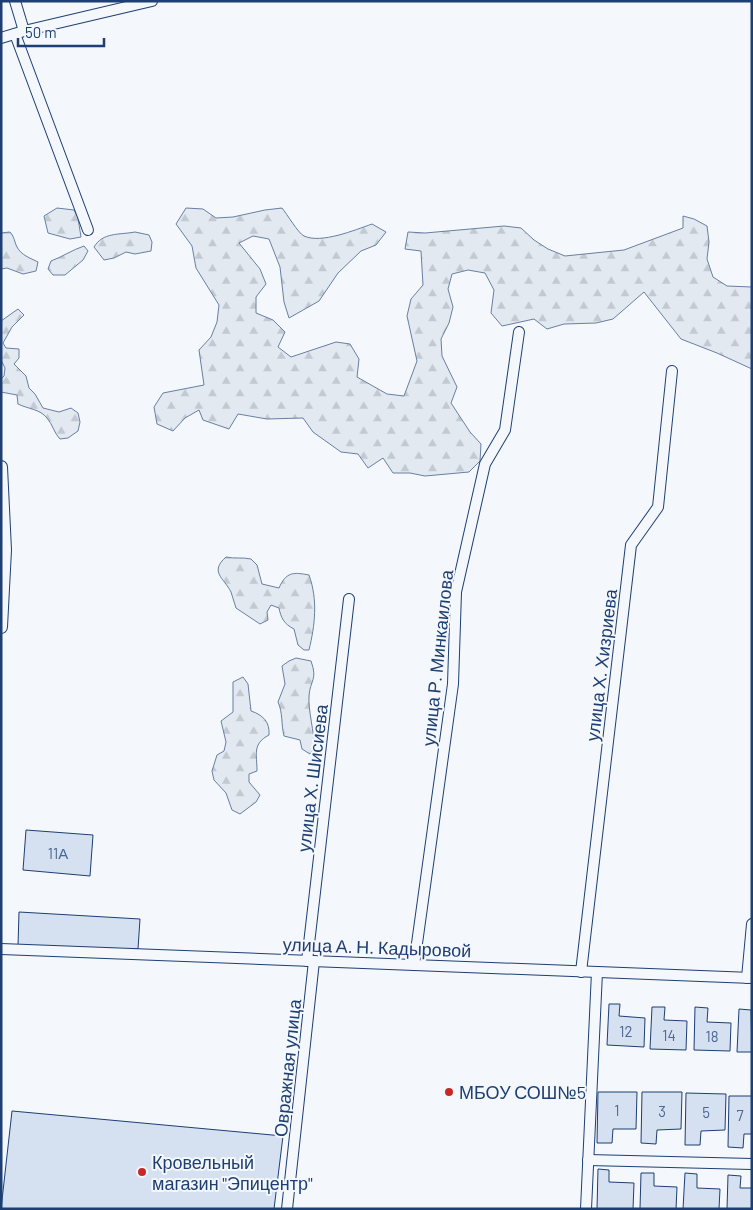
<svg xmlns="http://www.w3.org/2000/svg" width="753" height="1210" font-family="Barlow,sans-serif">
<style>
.forest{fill:url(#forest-firs);stroke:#687fa3}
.building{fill:#d5e0f0;stroke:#1d3f73}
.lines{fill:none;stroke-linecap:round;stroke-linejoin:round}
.minor-casing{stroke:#1d3f73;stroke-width:12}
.tertiary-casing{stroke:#1d3f73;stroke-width:14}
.minor{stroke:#f4f7fb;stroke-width:10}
.tertiary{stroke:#f4f7fb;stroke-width:12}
.poi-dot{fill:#c62828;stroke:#f4f7fb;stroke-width:2}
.labels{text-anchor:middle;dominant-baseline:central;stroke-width:4;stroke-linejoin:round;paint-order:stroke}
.number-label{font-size:15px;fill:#4b6792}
.street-label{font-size:18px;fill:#1d3f73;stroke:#f4f7fb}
.poi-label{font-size:18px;fill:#1d3f73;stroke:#f4f7fb;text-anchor:start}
</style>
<defs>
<pattern id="forest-firs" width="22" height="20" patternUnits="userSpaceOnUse" patternTransform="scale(1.25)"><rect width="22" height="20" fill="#e3e9f0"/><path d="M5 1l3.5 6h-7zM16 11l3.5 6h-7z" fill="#c2c9d1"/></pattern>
</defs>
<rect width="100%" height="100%" fill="#f4f7fb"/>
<g class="forest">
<polygon points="57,208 74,210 78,218 81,237 70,239 48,233 44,216"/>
<path d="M 186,208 L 203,209 L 216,218 L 233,217 L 265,210 L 282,208 C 287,214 298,233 304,236 C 321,244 355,230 372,224 L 386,232 L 376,245 L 361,251 L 338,273 L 319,301 L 289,318 L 284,302 L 280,267 L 269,239 L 253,236 L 239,243 L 260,269 L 266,284 L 256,297 L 256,313 L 273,320 L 285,332 L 278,347 L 291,357 L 336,342 L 350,344 L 359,359 L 357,377 L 387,394 L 404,396 L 417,361 L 407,316 L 411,299 L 423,285 L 421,251 L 405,249 L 408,232 L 425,233 L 504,226 L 521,228 L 534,240 L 548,249 L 565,256 L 624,250 L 683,228 L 683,216 L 694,219 L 707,226 L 709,242 L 707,259 L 713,277 L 727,286 L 752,287 L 752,369 L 717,353 L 681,339 L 644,292 L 613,319 L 596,323 L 564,324 L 547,329 L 534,319 L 502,326 L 491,313 L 494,290 L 485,273 L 468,270 L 452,274 L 448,289 L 453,307 L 449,323 L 441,339 L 442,356 L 457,387 L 451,403 L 470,432 L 481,444 L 480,461 L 469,472 L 425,476 L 410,473 L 393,473 L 383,458 L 368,468 L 358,454 L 341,452 L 313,432 L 303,418 L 267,419 L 238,414 L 229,429 L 203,420 L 199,410 L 185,418 L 173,431 L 157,424 L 154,407 L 163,393 L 204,385 L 199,350 L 211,337 L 217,322 L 219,305 L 196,268 L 192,246 L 176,224 Z"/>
<path d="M 10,232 C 15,238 14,241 17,247 C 21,255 30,258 38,262 L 36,271 L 23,274 L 7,268 L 1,269 L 1,233 Z"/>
<path d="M 135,232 L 149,235 L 152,242 L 151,251 L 135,254 L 126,252 L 114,258 L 104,260 L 94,247 C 103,232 119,235 135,232 Z"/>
<path d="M 84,246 L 88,251 L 83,260 L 65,275 L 53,275 L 48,269 L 51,261 C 62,257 72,250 84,246 Z"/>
<path d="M 18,309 L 24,315 L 12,327 L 3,343 L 6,348 L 19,349 L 19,358 L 14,364 L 26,376 L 29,388 L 35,394 L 43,408 L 59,412 L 71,408 L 78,413 L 80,422 L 78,431 L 68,438 L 60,439 C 54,433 53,425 47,418 C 40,409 28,409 18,404 L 17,395 L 1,392 L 1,379 L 4,376 L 5,368 L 1,360 L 1,321 Z"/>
<path d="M 226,557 C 235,559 242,557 251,559 L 257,565 L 262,584 L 279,588 C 286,572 293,572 309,575 C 318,600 315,625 309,650 L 304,650 L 298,645 L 294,629 C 284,624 281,618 279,608 L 271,605 L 267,612 L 268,620 L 260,624 L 236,608 C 234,603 233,597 231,592 C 224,578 209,572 226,557 Z"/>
<path d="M 296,658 L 311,661 C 318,680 310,680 309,696 C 308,709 314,733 315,748 L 310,754 L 302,749 L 300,740 L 284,736 C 281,724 283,713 278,702 L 285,684 L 282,666 L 289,661 Z"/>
<path d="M 243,677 L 248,684 L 251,711 C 263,715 270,722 269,735 C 252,744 257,754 257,771 L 249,774 L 249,782 L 260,795 L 256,802 L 240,814 L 232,810 L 226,793 L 214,780 L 212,771 L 217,755 L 224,751 L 226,742 L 221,721 L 233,712 L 233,682 Z"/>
</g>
<g class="building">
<polygon points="26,830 93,835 90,876 23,870"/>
<polygon points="19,912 140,919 138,949 18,946"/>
<polygon points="609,1004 620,1004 619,1016 645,1018 644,1047 607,1045"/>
<polygon points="652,1007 665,1007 664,1020 687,1021 686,1050 650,1049"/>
<polygon points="695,1007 708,1008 707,1022 731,1023 730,1051 694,1050"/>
<polygon points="739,1009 751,1010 752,1052 737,1052"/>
<polygon points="598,1092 637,1092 636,1129 613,1129 612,1143 597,1143"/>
<polygon points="642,1092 682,1092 681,1129 657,1130 656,1144 641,1143"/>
<polygon points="686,1093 726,1094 725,1130 701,1131 700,1145 685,1145"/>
<polygon points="729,1096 752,1096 752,1134 744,1134 743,1148 728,1147"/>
<polygon points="12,1111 283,1136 274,1209 1,1209"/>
<polygon points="598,1169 609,1170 609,1182 634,1183 633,1209 597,1209"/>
<polygon points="641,1173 654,1173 654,1186 677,1187 676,1209 640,1209"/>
<polygon points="685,1173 697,1174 697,1188 720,1189 719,1209 683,1209"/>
<polygon points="728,1175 741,1176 740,1188 752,1188 752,1209 727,1209"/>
</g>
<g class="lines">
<defs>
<g id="minor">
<polyline points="15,1 24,31"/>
<polyline points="15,34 88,230"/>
<polyline points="1,38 24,31 152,1"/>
<polyline points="1,949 752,978"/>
<polyline points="307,961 349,599"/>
<polyline points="414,965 453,684 456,592 485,464 505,430 519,332"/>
<polyline points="581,972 631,545 658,507 672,371"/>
<polyline points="747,978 752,924"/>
<polyline points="588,1160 752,1164"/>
<polyline points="287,1209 314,961"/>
<polyline points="586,1209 597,972"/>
</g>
<polyline id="tertiary" points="1,467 5,550 1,627"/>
</defs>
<use href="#minor" class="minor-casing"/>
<use href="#tertiary" class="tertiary-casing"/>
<use href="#minor" class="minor"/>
<use href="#tertiary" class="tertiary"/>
</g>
<g class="poi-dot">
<circle cx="449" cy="1092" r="5"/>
<circle cx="142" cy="1172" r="5"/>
</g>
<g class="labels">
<g class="number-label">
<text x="58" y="853">11А</text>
<text x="626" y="1031">12</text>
<text x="669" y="1035">14</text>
<text x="712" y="1036">18</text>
<text x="617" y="1110">1</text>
<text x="662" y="1111">3</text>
<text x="706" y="1112">5</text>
<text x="740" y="1115">7</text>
</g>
<g class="street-label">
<text transform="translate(437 658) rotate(-84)">улица Р. Минкаилова</text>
<text transform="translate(601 665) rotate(-83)">улица Х. Хизриева</text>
<text transform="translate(312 778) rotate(-83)">улица Х. Шисиева</text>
<text transform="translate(377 947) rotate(2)">улица А. Н. Кадыровой</text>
<text transform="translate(287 1068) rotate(-84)">Овражная улица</text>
</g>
<g class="poi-label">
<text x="459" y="1092">МБОУ СОШ№5</text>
<text x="152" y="1162">Кровельный<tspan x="152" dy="21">магазин "Эпицентр"</tspan></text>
</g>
</g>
<rect width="753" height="1210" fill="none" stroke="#1d3f73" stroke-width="5"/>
<path d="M18 38v8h86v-8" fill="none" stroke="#1d3f73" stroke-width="2.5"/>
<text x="25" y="38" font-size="15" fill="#1d3f73" stroke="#f4f7fb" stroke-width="4" paint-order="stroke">50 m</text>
</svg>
